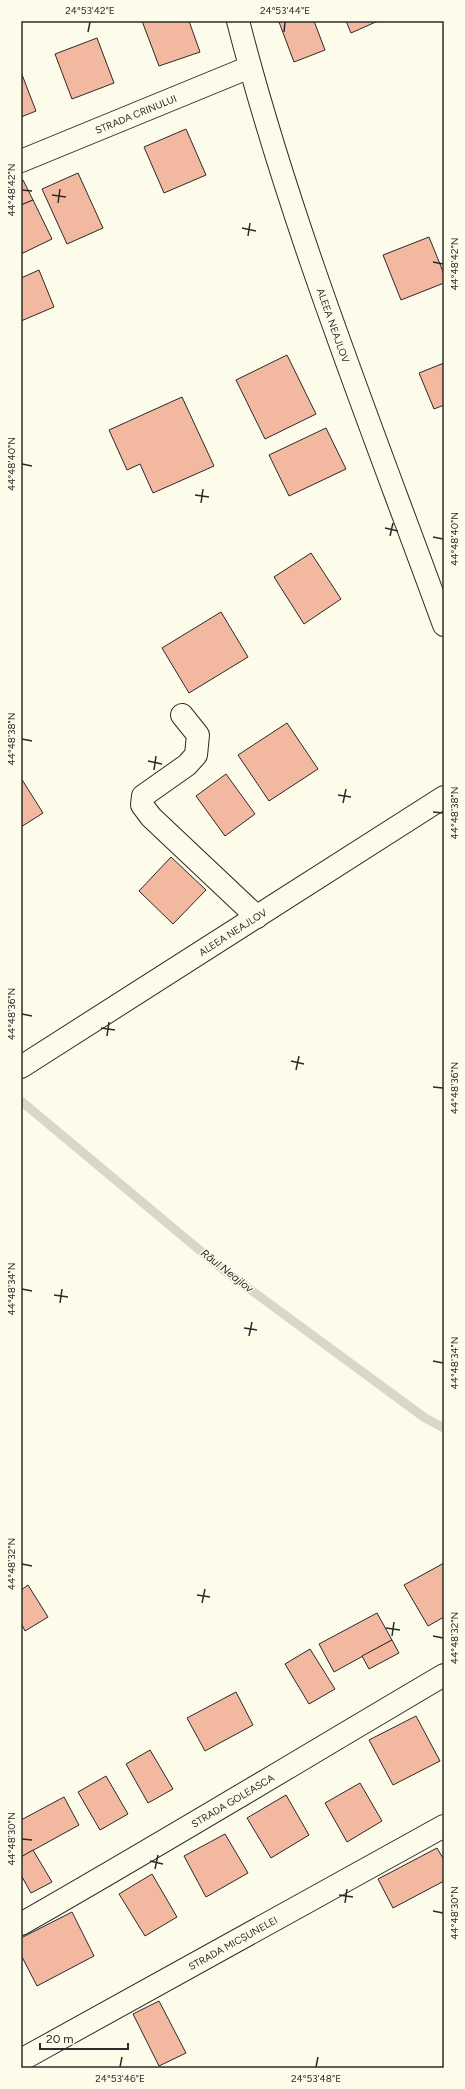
<svg xmlns="http://www.w3.org/2000/svg" width="465" height="2089" font-family="Figtree,sans-serif">
<style>
.lines{fill:none;stroke-linecap:round;stroke-linejoin:round}
.stream{stroke:#d8d7c9;stroke-width:9}
.building{fill:#f2b8a0;stroke:#2b2b2b}
.minor-casing{stroke:#2b2b2b;stroke-width:24}
.minor{stroke:#fdfbea;stroke-width:22}
.ticks{fill:none;stroke:#2b2b2b;stroke-width:1.5}
.labels{text-anchor:middle;dominant-baseline:central;stroke-width:3;stroke-linejoin:round;paint-order:stroke}
.street-label{font-size:10px;fill:#2b2b2b;stroke:#fdfbea}
.water-label{font-size:11px;font-style:italic;fill:#2b2b2b;stroke:#fdfbea}
.neatline{fill:none;stroke:#2b2b2b;stroke-width:1.5}
.ticks-label{font-size:10px;text-anchor:middle;fill:#2b2b2b}
</style>
<rect width="100%" height="100%" fill="#fdfbea"/>
<g class="lines">
<polyline class="stream" points="21,1101 221,1268 425,1418 444,1428"/>
</g>
<g class="building">
<polygon points="142,21 189,21 200,52 159,66"/>
<polygon points="283,21 314,21 325,50 294,62 279,22"/>
<polygon points="346,21 378,21 351,33"/>
<polygon points="97,38 114,83 72,99 55,54"/>
<polygon points="21,72 36,111 21,117"/>
<polygon points="186,129 206,175 164,193 144,147"/>
<polygon points="78,173 103,228 67,244 42,189"/>
<polygon points="23,180 33,200 21,205 21,181"/>
<polygon points="33,200 52,239 21,254 21,205"/>
<polygon points="429,237 444,274 444,283 401,300 383,255"/>
<polygon points="39,270 54,307 21,321 21,278"/>
<polygon points="287,355 316,414 265,439 236,380"/>
<polygon points="444,363 444,405 434,409 419,373"/>
<polygon points="182,397 214,466 153,493 140,464 127,470 109,430"/>
<polygon points="326,428 346,469 289,496 269,455"/>
<polygon points="311,553 341,599 304,624 274,577"/>
<polygon points="221,612 248,657 189,693 162,648"/>
<polygon points="287,723 318,769 269,801 238,755"/>
<polygon points="226,774 255,814 225,836 196,796"/>
<polygon points="21,778 43,813 21,827"/>
<polygon points="171,857 206,890 173,924 139,891"/>
<polygon points="444,1563 444,1617 428,1626 404,1585"/>
<polygon points="28,1585 48,1617 25,1631 21,1623 21,1590"/>
<polygon points="377,1613 392,1640 334,1672 319,1644"/>
<polygon points="392,1640 399,1653 369,1669 362,1656"/>
<polygon points="310,1649 335,1689 309,1704 285,1664"/>
<polygon points="236,1692 253,1725 205,1751 187,1718"/>
<polygon points="416,1716 440,1761 393,1785 369,1740"/>
<polygon points="150,1750 173,1789 148,1803 126,1764"/>
<polygon points="106,1776 128,1814 100,1830 78,1792"/>
<polygon points="360,1783 382,1821 347,1842 325,1803"/>
<polygon points="286,1795 309,1835 271,1858 247,1818"/>
<polygon points="64,1797 79,1825 21,1857 21,1820"/>
<polygon points="225,1834 248,1873 206,1897 184,1856"/>
<polygon points="437,1848 444,1860 444,1881 393,1908 378,1879"/>
<polygon points="33,1850 52,1882 31,1893 21,1875 21,1857"/>
<polygon points="152,1874 177,1917 145,1936 119,1894"/>
<polygon points="72,1912 94,1956 37,1986 21,1955 21,1938"/>
<polygon points="159,2001 186,2053 159,2066 133,2014"/>
</g>
<g class="lines">
<defs>
<g id="minor">
<path id="s1" d="M 238,21 C 291,227 371,425 444,625"/>
<path id="s2" d="M 21,161 L 250,67"/>
<polyline points="182,715 198,735 196,755 187,765 143,796 142,805 151,817 257,917"/>
<path id="s3" d="M 21,1067 L 444,797"/>
<path id="s4" d="M 21,1924 C 163,1843 303,1758 444,1675"/>
<path id="s5" d="M 21,2060 L 444,1826"/>
</g>
</defs>
<use href="#minor" class="minor-casing"/>
<use href="#minor" class="minor"/>
</g>
<path class="ticks" d="M 88,32 L 90,22M 284,32 L 285,22M 22,190 L 32,191M 52,195 L 66,197M 58,203 L 60,189M 242,228 L 256,231M 248,236 L 250,223M 433,262 L 443,264M 22,464 L 32,466M 195,495 L 209,497M 201,503 L 203,489M 385,528 L 398,531M 390,536 L 393,523M 433,537 L 443,539M 22,739 L 32,741M 148,761 L 162,764M 154,770 L 156,756M 338,795 L 351,797M 343,803 L 346,789M 433,812 L 443,813M 22,1014 L 32,1016M 101,1028 L 115,1030M 107,1036 L 109,1022M 291,1061 L 304,1064M 296,1070 L 299,1056M 433,1087 L 443,1088M 22,1289 L 32,1291M 54,1295 L 68,1297M 60,1303 L 62,1289M 244,1328 L 257,1330M 249,1336 L 252,1322M 433,1361 L 443,1363M 22,1564 L 32,1566M 197,1595 L 210,1597M 202,1603 L 205,1589M 386,1628 L 400,1630M 392,1636 L 394,1622M 433,1636 L 443,1638M 22,1839 L 32,1840M 150,1861 L 163,1864M 155,1869 L 158,1855M 339,1895 L 353,1897M 345,1903 L 347,1889M 433,1911 L 443,1913M 120,2067 L 122,2057M 316,2067 L 318,2057"/>
<g class="labels">
<g class="street-label">
<text stroke="none"><textPath href="#s2" startOffset="124">STRADA CRINULUI</textPath></text>
<text stroke="none"><textPath href="#s1" startOffset="319">ALEEA NEAJLOV</textPath></text>
<text stroke="none"><textPath href="#s3" startOffset="251">ALEEA NEAJLOV</textPath></text>
<text stroke="none"><textPath href="#s4" startOffset="245">STRADA GOLEASCA</textPath></text>
<text stroke="none"><textPath href="#s5" startOffset="242">STRADA MICȘUNELEI</textPath></text>
</g>
<g class="water-label">
<text transform="translate(227 1271) rotate(38)">Râul Neajlov</text>
</g>
</g>
<rect width="465" height="2089" fill="none" stroke="#fdfbea" stroke-width="44"/>
<path d="M40 2043v6h88v-6" fill="none" stroke="#2b2b2b" stroke-width="2"/>
<text x="46" y="2043" font-size="12" fill="#2b2b2b" stroke="#fdfbea" stroke-width="3" paint-order="stroke">20 m</text>
<rect x="22" y="22" width="421" height="2045" class="neatline"/>
<g class="ticks-label">
<text x="90" y="14">24°53'42"E</text>
<text x="285" y="14">24°53'44"E</text>
<text transform="translate(11 190) rotate(-90)" y="4">44°48'42"N</text>
<text transform="translate(454 264) rotate(-90)" y="4">44°48'42"N</text>
<text transform="translate(11 464) rotate(-90)" y="4">44°48'40"N</text>
<text transform="translate(454 539) rotate(-90)" y="4">44°48'40"N</text>
<text transform="translate(11 739) rotate(-90)" y="4">44°48'38"N</text>
<text transform="translate(454 813) rotate(-90)" y="4">44°48'38"N</text>
<text transform="translate(11 1014) rotate(-90)" y="4">44°48'36"N</text>
<text transform="translate(454 1088) rotate(-90)" y="4">44°48'36"N</text>
<text transform="translate(11 1289) rotate(-90)" y="4">44°48'34"N</text>
<text transform="translate(454 1363) rotate(-90)" y="4">44°48'34"N</text>
<text transform="translate(11 1564) rotate(-90)" y="4">44°48'32"N</text>
<text transform="translate(454 1638) rotate(-90)" y="4">44°48'32"N</text>
<text transform="translate(11 1839) rotate(-90)" y="4">44°48'30"N</text>
<text transform="translate(454 1913) rotate(-90)" y="4">44°48'30"N</text>
<text x="120" y="2082">24°53'46"E</text>
<text x="316" y="2082">24°53'48"E</text>
</g>
</svg>
